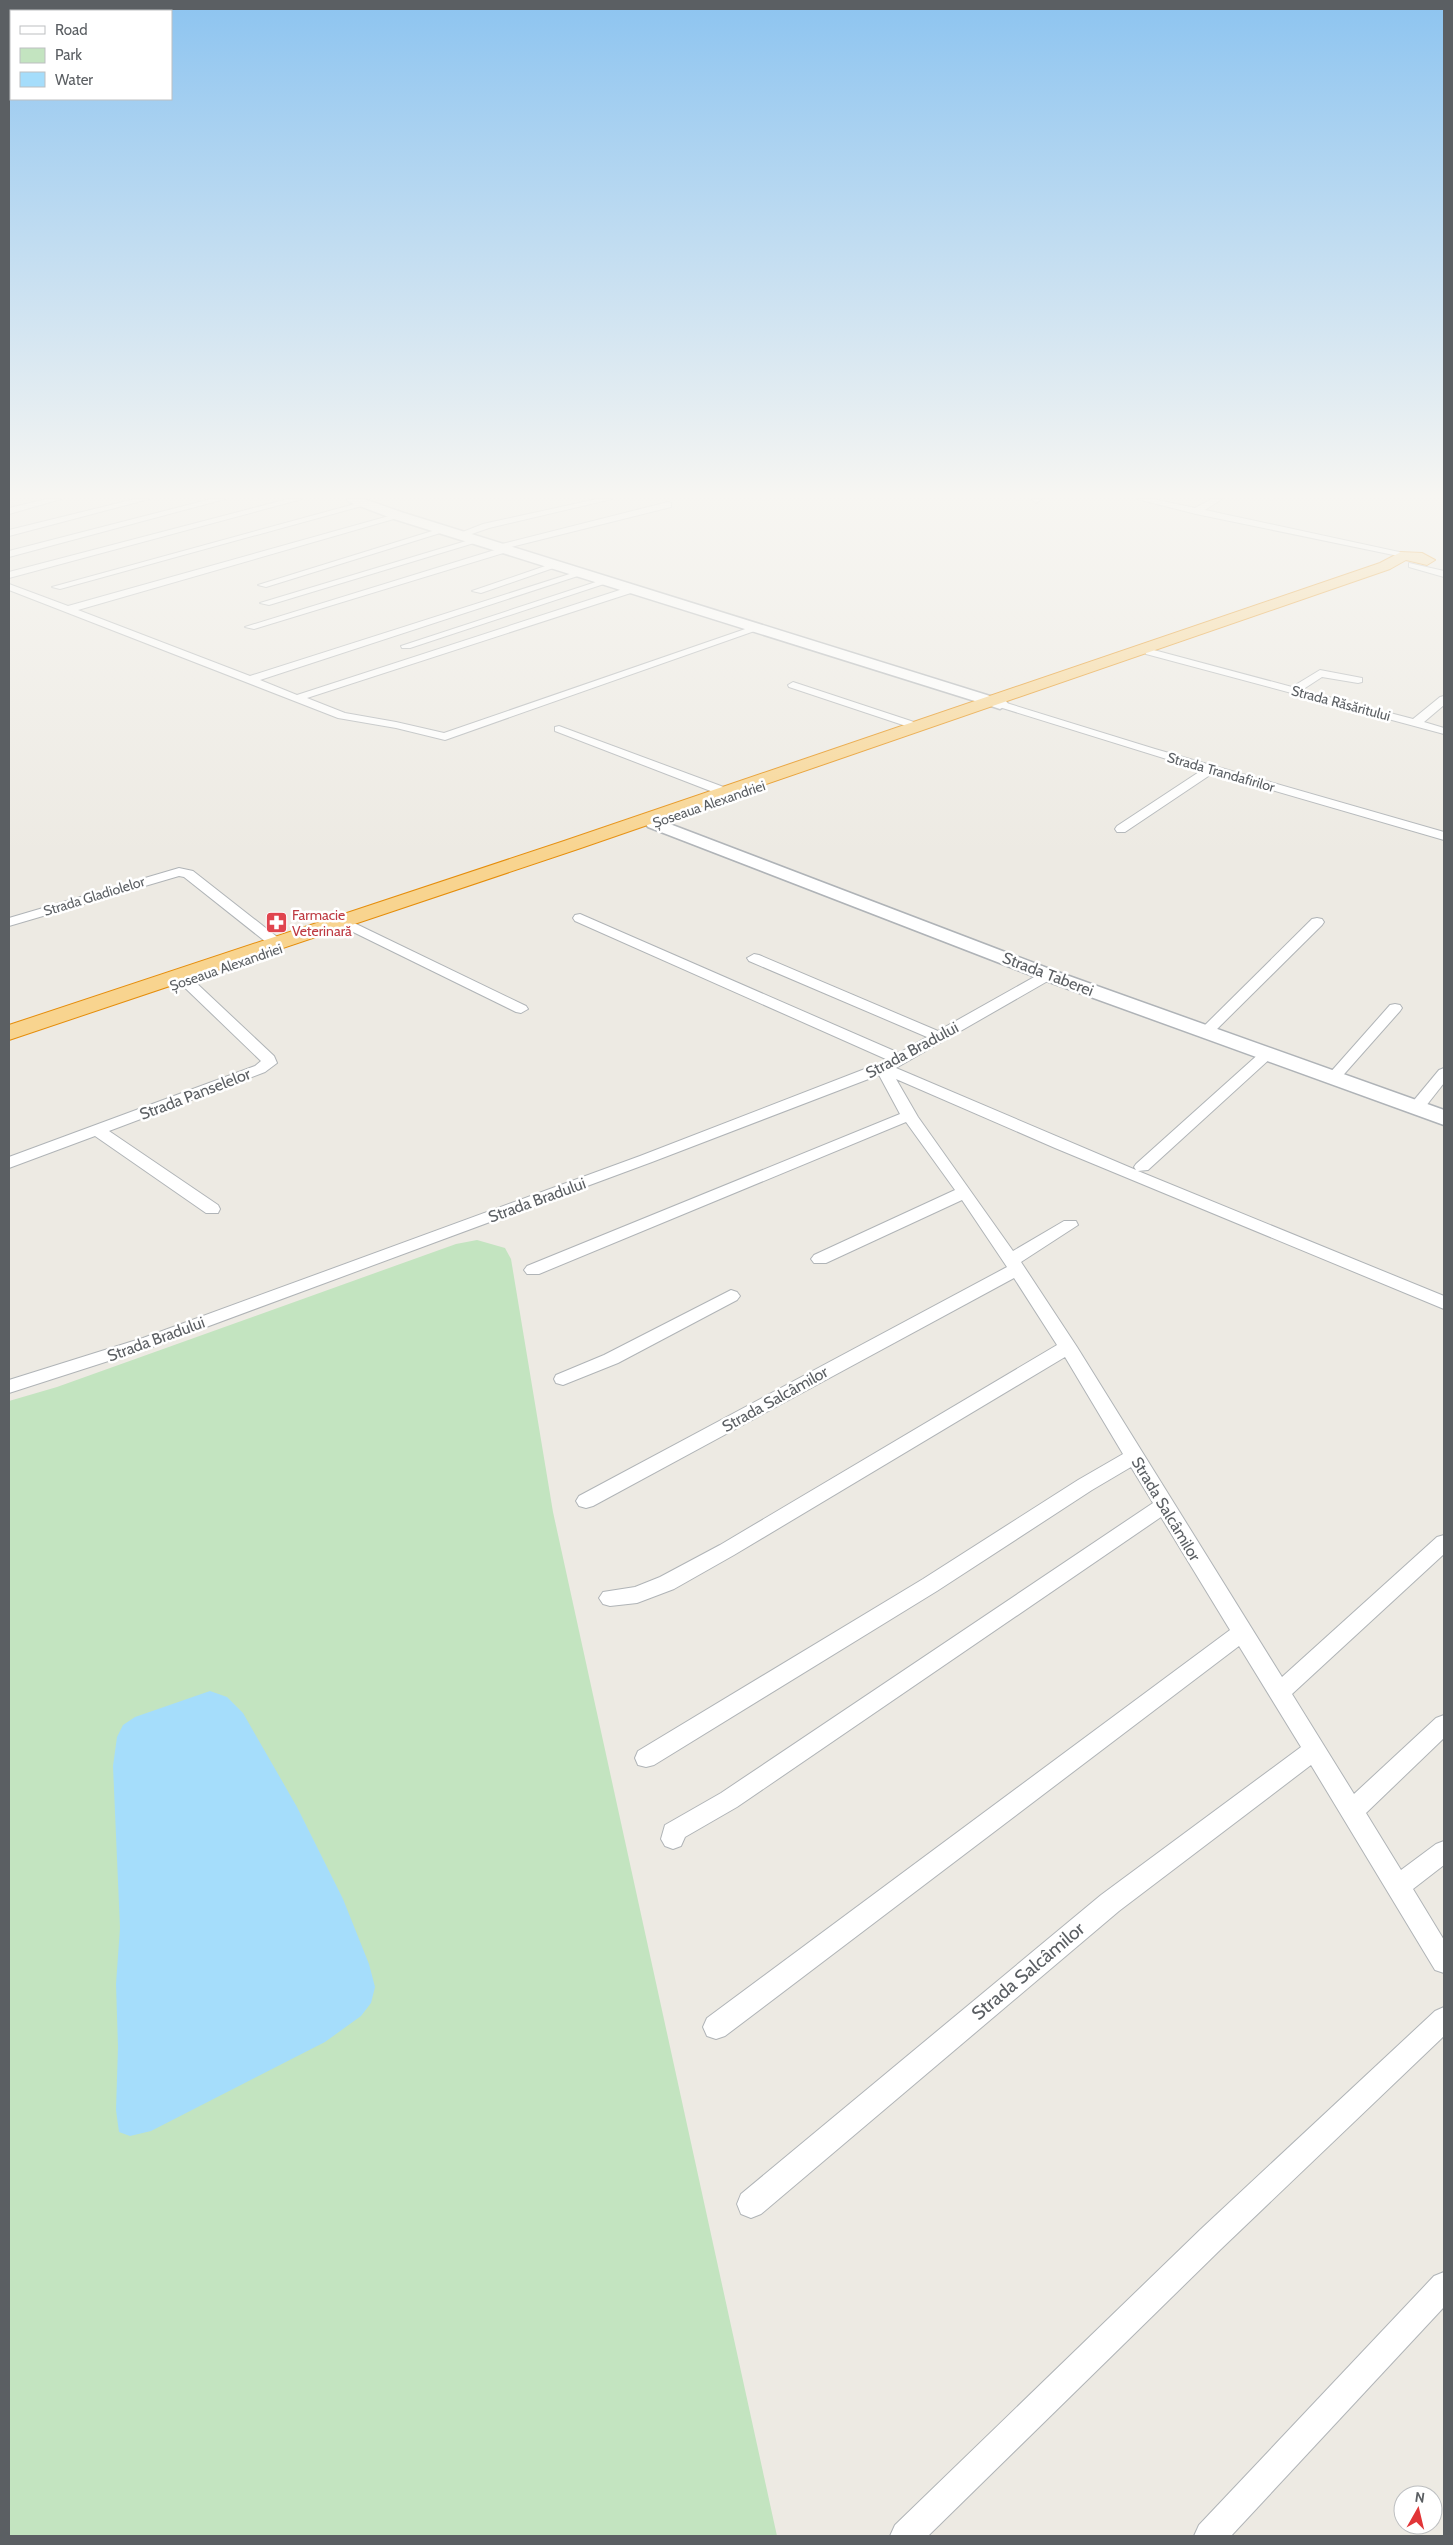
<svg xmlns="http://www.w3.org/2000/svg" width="1453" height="2545" font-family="Cabin,sans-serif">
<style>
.green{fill:#c3e4c0}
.water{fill:#a5ddfb}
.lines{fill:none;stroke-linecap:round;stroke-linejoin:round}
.street-casing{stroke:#b0b4b7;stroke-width:2}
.secondary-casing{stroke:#afb3b7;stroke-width:3}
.highway-casing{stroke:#e58d0b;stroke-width:2}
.street{fill:#fff;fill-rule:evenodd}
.secondary{fill:#fff;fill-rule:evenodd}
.highway{fill:#f8d48f;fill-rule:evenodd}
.labels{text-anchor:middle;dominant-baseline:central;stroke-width:5;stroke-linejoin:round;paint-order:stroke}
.far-street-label{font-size:14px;fill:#5b5f63;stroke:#fff}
.far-health-label{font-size:14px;fill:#be3a42;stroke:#fff;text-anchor:start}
.street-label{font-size:16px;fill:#5b5f63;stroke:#fff}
.near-street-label{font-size:19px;fill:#5b5f63;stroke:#fff}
</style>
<rect width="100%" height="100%" fill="#edeae3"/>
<polygon class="green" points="477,1240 505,1248 511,1259 553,1512 777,2536 9,2536 9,1401 57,1387 456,1244"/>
<polygon class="water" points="210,1691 227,1697 243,1713 297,1807 343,1899 369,1964 375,1987 371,2003 361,2016 325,2042 151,2131 130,2136 119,2132 116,2110 118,2047 116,1984 120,1928 113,1766 117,1737 123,1725 135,1717"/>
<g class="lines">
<defs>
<g id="street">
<polygon points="47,499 61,499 9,514 9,508"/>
<polygon points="135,499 149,499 9,536 9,530"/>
<polygon points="211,499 225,499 9,557 9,551"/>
<polygon points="288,499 302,499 9,578 9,572"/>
<polygon points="597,499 612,499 489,528 460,538 455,535 483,524"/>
<polygon points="1032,499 1042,499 1036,503"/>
<polygon points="1137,499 1153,499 1195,508 1212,499 1222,499 1205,510 1413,555 1408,558 1196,514"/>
<polygon points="362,502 369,504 60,589 52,587"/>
<polygon points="668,502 671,503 671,507 511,547 510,551 254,629 245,627 498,549 498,545"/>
<polygon points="396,514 404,516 78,610 250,676 579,571 587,573 260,680 297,695 629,587 637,587 637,591 307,698 345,713 396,722 444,733 754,626 763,628 445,740 396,728 338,718 9,590 9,584 68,606"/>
<polygon points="442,528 450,530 266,587 258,585"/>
<polygon points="476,538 484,540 269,605 260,603"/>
<polygon points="554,563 562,565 481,593 472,591"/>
<polygon points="1409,563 1444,571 1444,577 1409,567"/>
<polygon points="605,579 613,581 410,648 402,648 401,646"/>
<polygon points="1150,649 1292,687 1320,670 1362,678 1362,682 1358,683 1322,677 1302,690 1413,719 1440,697 1444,696 1444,705 1424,722 1444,728 1444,734 1146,654 1145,652"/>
<polygon points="793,682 920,724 922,726 920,728 912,728 789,687 788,685"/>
<polygon points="1000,701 1155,749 1444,832 1444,840 1213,773 1125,832 1117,832 1115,829 1117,826 1202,770 996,706 994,704"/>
<polygon points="559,726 729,789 731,792 725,796 721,795 555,731 555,727"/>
<polygon points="179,868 193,871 281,940 283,943 281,946 271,946 184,877 179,876 9,926 9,918"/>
<polygon points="580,914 899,1053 927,1037 749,961 747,958 754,954 759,955 938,1031 1043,972 1053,972 1055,975 1053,978 896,1068 1136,1170 1134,1167 1136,1164 1262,1051 1272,1051 1275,1054 1272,1057 1148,1170 1138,1171 1444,1296 1444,1309 1055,1148 896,1079 918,1117 1013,1251 1064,1221 1076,1221 1078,1225 1021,1262 1077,1347 1282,1677 1437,1537 1444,1535 1444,1554 1292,1694 1354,1794 1436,1718 1444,1715 1444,1738 1366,1813 1401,1870 1436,1844 1444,1841 1444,1865 1413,1889 1444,1940 1444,1973 1435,1970 1311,1765 1119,1911 761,2214 751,2218 741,2214 737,2204 741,2194 1101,1895 1301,1747 1239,1646 725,2036 716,2039 707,2036 703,2027 707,2018 1230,1630 1161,1517 737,1807 685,1837 681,1846 673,1849 665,1846 661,1839 665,1825 721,1793 1153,1503 1131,1467 1092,1490 937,1591 654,1765 646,1767 638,1765 635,1758 638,1751 923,1579 1078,1480 1123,1454 1065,1357 734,1555 674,1589 637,1603 610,1606 603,1604 599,1598 603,1592 635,1587 660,1577 720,1545 1057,1345 1014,1278 593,1506 586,1508 579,1506 576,1501 579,1496 1007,1267 962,1200 826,1263 814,1263 811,1259 814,1255 955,1190 906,1122 539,1274 527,1274 524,1270 527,1266 900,1114 879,1075 652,1162 155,1346 9,1393 9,1380 143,1338 640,1156 888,1060 575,921 573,918 575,915"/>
<polygon points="1317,918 1322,919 1324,922 1322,925 1211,1035 1201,1035 1199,1032 1201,1029 1312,919"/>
<polygon points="352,922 526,1006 528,1009 521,1013 516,1012 347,929 345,926 347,923"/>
<polygon points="186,977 191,978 274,1056 277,1063 265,1072 109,1131 218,1205 220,1209 218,1213 206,1213 95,1136 9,1168 9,1157 255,1066 261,1061 181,984 179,981"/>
<polygon points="1395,1004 1400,1005 1402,1008 1400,1011 1338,1081 1328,1081 1325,1078 1328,1075 1390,1005"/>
<polygon points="1444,1068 1444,1083 1422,1111 1410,1111 1408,1108 1410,1105 1439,1070"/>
<polygon points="731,1290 737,1292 740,1296 737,1300 618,1363 563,1385 556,1383 554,1379 556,1375 604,1355"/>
<polygon points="1444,2007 1444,2036 1221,2249 928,2536 890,2536 895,2525 1201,2229 1435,2011"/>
<polygon points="1444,2272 1444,2307 1231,2536 1194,2536 1199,2525 1434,2276"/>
</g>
<g id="secondary">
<polygon points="347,499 364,499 404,513 1006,701 1008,704 1000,709 994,707 394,519 349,502"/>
<polygon points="654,818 1055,971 1444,1110 1444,1125 1041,979 648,827 645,823 648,819"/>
</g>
<polygon id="highway" points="1401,552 1422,553 1435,560 1427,565 1406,560 1390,569 578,849 9,1040 9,1025 564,841 1380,563"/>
</defs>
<use href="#street" class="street-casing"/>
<use href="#secondary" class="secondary-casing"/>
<use href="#highway" class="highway-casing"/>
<use href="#street" class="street"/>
<use href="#secondary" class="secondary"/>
<use href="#highway" class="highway"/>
</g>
<linearGradient id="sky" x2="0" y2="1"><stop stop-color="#8dc4f0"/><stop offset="0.58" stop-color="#f7f6f2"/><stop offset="1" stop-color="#f7f6f2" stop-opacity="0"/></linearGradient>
<rect width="1453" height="855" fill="url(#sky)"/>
<defs>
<symbol id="pharmacy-square" viewBox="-11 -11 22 22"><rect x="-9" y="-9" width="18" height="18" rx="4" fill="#e0444e" stroke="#fff"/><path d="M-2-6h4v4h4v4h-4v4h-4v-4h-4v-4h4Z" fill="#fff"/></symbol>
</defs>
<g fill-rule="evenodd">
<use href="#pharmacy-square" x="264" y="910" width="25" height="25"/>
</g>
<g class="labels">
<g class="far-street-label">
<text transform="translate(1341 703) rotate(15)">Strada Răsăritului</text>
<text transform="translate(1221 772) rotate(16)">Strada Trandafirilor</text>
<text transform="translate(709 804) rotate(-19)">Șoseaua Alexandriei</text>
<text transform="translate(94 896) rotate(-17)">Strada Gladiolelor</text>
<text transform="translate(226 967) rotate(-19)">Șoseaua Alexandriei</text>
</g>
<g class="far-health-label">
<text x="292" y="915">Farmacie<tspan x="292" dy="16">Veterinară</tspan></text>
</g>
<g class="street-label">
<text transform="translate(1048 974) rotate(21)">Strada Taberei</text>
<text transform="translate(912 1050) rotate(-28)">Strada Bradului</text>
<text transform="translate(195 1094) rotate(-21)">Strada Panselelor</text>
<text transform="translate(537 1200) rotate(-20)">Strada Bradului</text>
<text transform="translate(156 1339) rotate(-20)">Strada Bradului</text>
<text transform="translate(775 1399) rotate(-29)">Strada Salcâmilor</text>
<text transform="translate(1166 1509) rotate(59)">Strada Salcâmilor</text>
</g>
<g class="near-street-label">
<text transform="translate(1028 1971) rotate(-40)">Strada Salcâmilor</text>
</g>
</g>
<rect width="1453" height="2545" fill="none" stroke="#5b5f63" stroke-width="20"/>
<rect x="10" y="10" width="162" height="90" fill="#ffffff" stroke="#bdbfc1"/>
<rect x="20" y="26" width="25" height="8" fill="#ffffff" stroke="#bdbfc1"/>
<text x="55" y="35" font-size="15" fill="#5b5f63">Road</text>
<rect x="20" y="48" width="25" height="15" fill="#c3e4c0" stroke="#bdbfc1"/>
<text x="55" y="60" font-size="15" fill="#5b5f63">Park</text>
<rect x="20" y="72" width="25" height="15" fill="#a5ddfb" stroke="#bdbfc1"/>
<text x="55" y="85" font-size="15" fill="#5b5f63">Water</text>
<g transform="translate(1418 2510) rotate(8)"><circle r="24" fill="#ffffff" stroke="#bdbfc1"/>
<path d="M0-4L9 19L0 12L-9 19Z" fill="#e13537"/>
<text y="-8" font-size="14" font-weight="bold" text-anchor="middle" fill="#5b5f63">N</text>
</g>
</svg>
